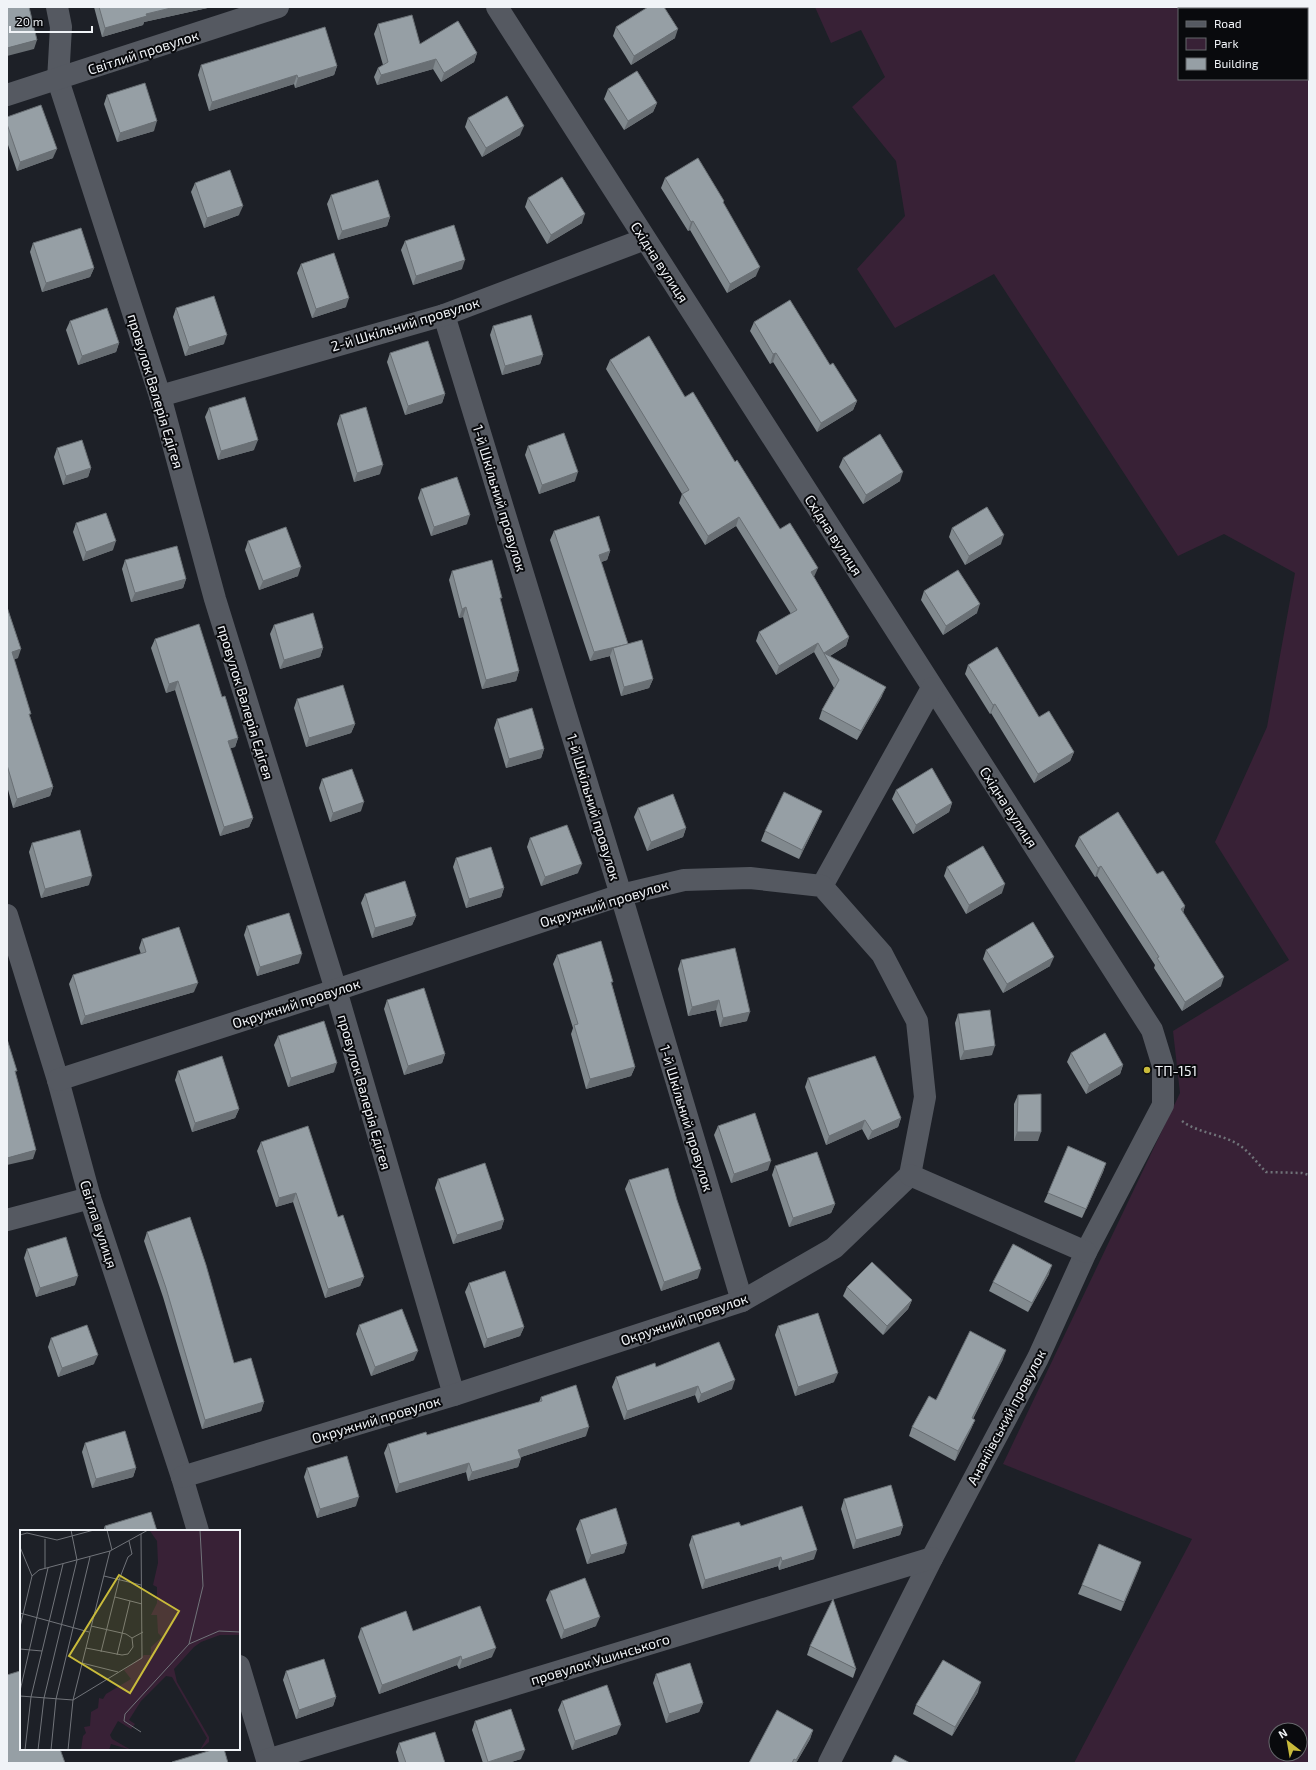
<svg xmlns="http://www.w3.org/2000/svg" width="1316" height="1770" font-family="'Exo 2',sans-serif">
<style>
.green{fill:#382136;fill-rule:evenodd}
.lines{fill:none;stroke-linecap:round;stroke-linejoin:round}
.path{stroke:#707379;stroke-width:2.5;stroke-dasharray:2 3;stroke-linecap:butt}
.minor{stroke:#555961;stroke-width:22}
.wall{fill:#81898e}
.shaded-wall{fill:#696f74}
.building{fill:#969fa5;stroke:#696f74}
.poi-dot{fill:#c9bb3b;stroke:#090a0d;stroke-width:1.5}
.labels{text-anchor:middle;dominant-baseline:central;stroke-width:4;stroke-linejoin:round;paint-order:stroke}
.street-label{font-size:14px;fill:#f0f3f7;stroke:#090a0d}
.poi-label{font-size:14px;fill:#f0f3f7;stroke:#090a0d;text-anchor:start}
.inset-road{fill:none;stroke:#71747a;stroke-width:1}
.view{fill:#c9bb3b;fill-opacity:0.15;stroke:#c9bb3b;stroke-width:2}
.inset-edge{fill:none;stroke:#f0f3f7;stroke-width:2}
</style>
<rect width="100%" height="100%" fill="#1d2027"/>
<path class="green" d="M 815,7 L 1309,7 L 1309,1763 L 1074,1763 L 1192,1539 L 1003,1464 L 1180,1093 L 1173,1031 L 1289,960 L 1215,842 L 1267,727 L 1295,573 L 1224,534 L 1178,556 L 994,274 L 895,328 L 857,269 L 905,216 L 896,161 L 852,107 L 885,77 L 861,30 L 831,43 ZM 1179,9 L 1307,9 L 1307,79 L 1179,79 ZM 1276,1730 L 1300,1730 L 1300,1754 L 1276,1754 Z"/>
<g class="lines">
<path class="path" d="M 1182,1121 C 1199,1134 1225,1134 1242,1147 C 1251,1154 1258,1164 1266,1172 L 1302,1173 L 1309,1175"/>
<g class="minor">
<polyline points="57,7 61,27 58,80 160,396 215,599 336,990 454,1395"/>
<polyline points="497,7 1152,1030 1163,1066 1163,1105 1086,1252 1038,1358 932,1558 829,1763"/>
<polyline points="7,95 278,7"/>
<polyline points="444,315 621,895 742,1301"/>
<polyline points="160,396 444,315 645,239"/>
<polyline points="822,886 932,688"/>
<polyline points="7,915 58,1080 90,1198 182,1477 198,1531"/>
<polyline points="58,1080 336,990 621,895 684,880 750,878 822,886 882,954 917,1021 925,1097 910,1175 834,1248 742,1301 454,1395 182,1477"/>
<polyline points="910,1175 1086,1252"/>
<polyline points="7,1220 90,1198"/>
<polyline points="239,1666 268,1763"/>
<polyline points="267,1760 932,1558"/>
</g>
</g>
<g class="wall">
<polygon points="94,7 212,7 144,22 143,25 102,37"/>
<polygon points="378,24 420,44 477,53 474,62 441,82 433,69 377,85 374,77 378,68 383,65 374,34"/>
<polygon points="616,27 675,38 631,65 613,36"/>
<polygon points="201,65 337,66 334,75 295,88 294,84 209,111 198,75"/>
<polygon points="608,89 657,103 653,112 624,130 604,99"/>
<polygon points="107,95 154,131 117,142 104,104"/>
<polygon points="7,117 53,158 17,171 7,142"/>
<polygon points="468,118 520,135 482,157 465,127"/>
<polygon points="665,178 723,204 756,276 727,293 690,230 688,231 661,188"/>
<polygon points="195,183 239,215 204,228 191,192"/>
<polygon points="331,195 390,217 387,226 338,240 327,204"/>
<polygon points="528,198 582,223 547,244 525,207"/>
<polygon points="405,241 462,269 413,285 401,250"/>
<polygon points="33,243 94,268 90,277 42,292 30,252"/>
<polygon points="301,264 346,307 312,318 297,273"/>
<polygon points="176,308 224,344 185,356 173,317"/>
<polygon points="70,321 119,343 116,352 78,365 66,330"/>
<polygon points="754,322 857,401 853,410 817,432 773,362 770,364 750,331"/>
<polygon points="493,326 543,355 540,364 502,375 490,335"/>
<polygon points="390,353 445,394 442,403 405,415 387,362"/>
<polygon points="610,360 685,397 735,462 780,529 814,577 849,637 846,646 830,656 882,696 857,740 819,719 822,710 834,688 814,652 776,675 756,641 759,632 791,614 736,526 705,545 679,503 682,494 606,369"/>
<polygon points="209,408 254,450 218,460 205,417"/>
<polygon points="340,415 380,474 354,482 337,424"/>
<polygon points="528,446 575,481 539,494 525,455"/>
<polygon points="57,448 91,468 88,477 63,485 54,457"/>
<polygon points="843,458 900,481 863,504 839,467"/>
<polygon points="421,489 467,524 431,536 418,498"/>
<polygon points="76,523 113,550 83,561 73,532"/>
<polygon points="952,528 1001,544 965,565 949,537"/>
<polygon points="554,531 610,551 607,560 601,562 628,644 653,679 649,688 621,696 610,657 610,656 590,661 550,540"/>
<polygon points="248,541 298,576 259,590 245,550"/>
<polygon points="125,560 186,579 183,588 131,602 122,569"/>
<polygon points="452,571 501,602 519,671 516,681 482,689 463,617 459,618 449,580"/>
<polygon points="924,591 977,613 943,635 921,600"/>
<polygon points="7,607 18,658 14,659 30,717 53,787 50,796 13,808 7,786"/>
<polygon points="274,625 323,648 320,657 280,669 270,634"/>
<polygon points="155,639 222,697 238,738 235,747 230,748 253,818 249,827 220,836 175,690 166,693 151,648"/>
<polygon points="968,665 1074,752 1070,761 1034,783 991,713 990,714 965,674"/>
<polygon points="297,699 355,724 351,733 306,747 294,708"/>
<polygon points="497,719 544,749 541,758 506,768 494,728"/>
<polygon points="322,779 361,811 330,822 319,788"/>
<polygon points="896,790 952,803 949,812 913,834 892,799"/>
<polygon points="638,808 686,828 683,837 647,851 634,817"/>
<polygon points="822,811 818,820 799,859 761,841 765,831"/>
<polygon points="1079,837 1157,874 1185,906 1183,913 1221,986 1182,1011 1154,968 1155,965 1097,876 1095,877 1075,846"/>
<polygon points="530,838 578,873 541,886 527,847"/>
<polygon points="32,843 89,885 41,898 29,852"/>
<polygon points="456,858 504,888 501,897 466,908 453,867"/>
<polygon points="947,867 1002,893 966,914 944,876"/>
<polygon points="365,894 416,916 412,925 372,938 361,903"/>
<polygon points="247,926 299,963 257,976 244,935"/>
<polygon points="142,939 194,992 81,1025 69,984 73,975 141,954 139,948"/>
<polygon points="986,950 1050,966 1003,993 983,959"/>
<polygon points="557,955 612,985 635,1067 631,1076 586,1089 571,1034 573,1028 553,964"/>
<polygon points="681,960 747,1021 720,1027 716,1010 688,1016 678,969"/>
<polygon points="387,1000 445,1054 442,1063 404,1075 384,1009"/>
<polygon points="958,1014 992,1055 960,1060 955,1023"/>
<polygon points="278,1036 334,1072 288,1087 274,1045"/>
<polygon points="1071,1053 1123,1065 1120,1074 1086,1094 1067,1062"/>
<polygon points="178,1071 239,1109 235,1118 192,1132 175,1080"/>
<polygon points="808,1078 901,1118 898,1127 868,1140 862,1129 826,1145 805,1087"/>
<polygon points="1018,1095 1038,1141 1014,1141 1014,1104"/>
<polygon points="718,1126 768,1170 731,1183 714,1135"/>
<polygon points="261,1142 338,1217 364,1277 360,1286 325,1298 293,1202 276,1207 257,1151"/>
<polygon points="1106,1163 1103,1172 1082,1218 1044,1202 1048,1193"/>
<polygon points="775,1166 835,1204 831,1213 789,1227 772,1175"/>
<polygon points="438,1179 504,1220 501,1229 453,1244 435,1188"/>
<polygon points="629,1180 698,1278 661,1291 625,1189"/>
<polygon points="147,1232 234,1363 264,1402 261,1411 202,1429 163,1297 144,1241"/>
<polygon points="27,1249 75,1285 36,1297 24,1258"/>
<polygon points="1049,1274 1028,1312 989,1291 993,1282"/>
<polygon points="469,1283 524,1327 520,1336 484,1348 465,1292"/>
<polygon points="847,1287 912,1300 908,1309 883,1335 843,1296"/>
<polygon points="359,1325 414,1360 371,1376 356,1334"/>
<polygon points="778,1326 834,1382 795,1396 775,1335"/>
<polygon points="51,1338 94,1364 58,1377 48,1347"/>
<polygon points="1003,1359 973,1419 975,1420 971,1429 955,1461 909,1436 912,1427 936,1400"/>
<polygon points="656,1367 732,1389 698,1403 695,1395 624,1420 612,1387 616,1377"/>
<polygon points="541,1397 586,1436 521,1457 521,1458 518,1467 468,1481 466,1472 396,1493 384,1453 388,1444 427,1435 539,1402"/>
<polygon points="85,1443 136,1468 133,1477 92,1488 82,1452"/>
<polygon points="307,1468 356,1506 317,1518 304,1477"/>
<polygon points="844,1499 903,1526 900,1535 853,1549 841,1509"/>
<polygon points="580,1520 627,1544 624,1553 587,1564 576,1529"/>
<polygon points="105,1526 157,1531 103,1531"/>
<polygon points="741,1526 814,1559 779,1570 778,1566 702,1589 689,1545 692,1536"/>
<polygon points="1141,1562 1121,1611 1078,1594 1082,1585"/>
<polygon points="550,1591 596,1626 561,1639 546,1600"/>
<polygon points="361,1628 413,1631 492,1657 459,1669 457,1665 379,1694 358,1637"/>
<polygon points="810,1646 856,1669 853,1678 807,1655"/>
<polygon points="286,1671 336,1697 333,1706 296,1719 283,1680"/>
<polygon points="656,1674 703,1703 699,1712 666,1723 653,1683"/>
<polygon points="978,1692 952,1736 913,1714 916,1705"/>
<polygon points="562,1701 617,1734 572,1750 558,1710"/>
<polygon points="475,1721 521,1759 508,1763 483,1763 472,1730"/>
<polygon points="813,1730 810,1739 796,1763 749,1763"/>
<polygon points="399,1743 445,1763 399,1763 396,1752"/>
</g>
<g class="shaded-wall">
<polygon points="175,7 212,7 144,22 143,25 102,37 105,28 146,14"/>
<polygon points="678,29 675,38 631,65 634,56"/>
<polygon points="37,40 34,49 7,56 7,48"/>
<polygon points="477,53 474,62 441,82 444,73"/>
<polygon points="436,59 433,69 377,85 381,75"/>
<polygon points="337,66 334,75 295,88 298,78"/>
<polygon points="297,75 294,84 209,111 212,102"/>
<polygon points="657,103 653,112 624,130 628,121"/>
<polygon points="157,121 154,131 117,142 120,133"/>
<polygon points="524,126 520,135 482,157 486,148"/>
<polygon points="57,149 53,158 17,171 20,162"/>
<polygon points="243,206 239,215 204,228 207,218"/>
<polygon points="585,214 582,223 547,244 551,235"/>
<polygon points="390,217 387,226 338,240 342,231"/>
<polygon points="693,221 690,230 688,231 691,222"/>
<polygon points="465,260 462,269 413,285 416,276"/>
<polygon points="760,267 756,276 727,293 730,284"/>
<polygon points="94,268 90,277 42,292 46,283"/>
<polygon points="349,298 346,307 312,318 316,309"/>
<polygon points="227,335 224,344 185,356 189,347"/>
<polygon points="119,343 116,352 78,365 82,356"/>
<polygon points="776,353 773,362 770,364 773,354"/>
<polygon points="543,355 540,364 502,375 505,366"/>
<polygon points="445,394 442,403 405,415 408,406"/>
<polygon points="857,401 853,410 817,432 821,423"/>
<polygon points="258,440 254,450 218,460 221,451"/>
<polygon points="383,465 380,474 354,482 357,473"/>
<polygon points="91,468 88,477 63,485 66,476"/>
<polygon points="578,472 575,481 539,494 542,485"/>
<polygon points="903,472 900,481 863,504 866,495"/>
<polygon points="470,515 467,524 431,536 434,527"/>
<polygon points="739,517 736,526 705,545 708,536"/>
<polygon points="1004,535 1001,544 965,565 969,556"/>
<polygon points="116,541 113,550 83,561 86,552"/>
<polygon points="610,551 607,560 596,564 599,555"/>
<polygon points="301,567 298,576 259,590 263,581"/>
<polygon points="818,568 814,577 808,581 811,572"/>
<polygon points="186,579 183,588 131,602 135,593"/>
<polygon points="980,604 977,613 943,635 946,626"/>
<polygon points="466,607 463,617 459,618 462,609"/>
<polygon points="849,637 846,646 826,658 824,653"/>
<polygon points="818,643 814,652 776,675 779,666"/>
<polygon points="628,644 613,648 610,656 590,661 594,652"/>
<polygon points="323,648 320,657 280,669 284,660"/>
<polygon points="21,649 18,658 9,661 12,652"/>
<polygon points="519,671 516,681 482,689 486,680"/>
<polygon points="653,679 649,688 621,696 624,687"/>
<polygon points="178,681 175,690 166,693 169,684"/>
<polygon points="886,687 882,696 857,740 861,731"/>
<polygon points="995,704 991,713 990,714 993,705"/>
<polygon points="355,724 351,733 306,747 309,738"/>
<polygon points="238,738 235,747 224,750 228,741"/>
<polygon points="544,749 541,758 506,768 509,759"/>
<polygon points="1074,752 1070,761 1034,783 1038,774"/>
<polygon points="53,787 50,796 13,808 17,799"/>
<polygon points="364,802 361,811 330,822 333,813"/>
<polygon points="952,803 949,812 913,834 916,825"/>
<polygon points="822,811 818,820 799,859 802,850"/>
<polygon points="253,818 249,827 220,836 224,827"/>
<polygon points="686,828 683,837 647,851 651,842"/>
<polygon points="582,864 578,873 541,886 545,877"/>
<polygon points="1101,866 1097,876 1095,877 1098,868"/>
<polygon points="92,876 89,885 41,898 45,889"/>
<polygon points="1005,884 1002,893 966,914 969,905"/>
<polygon points="504,888 501,897 466,908 469,899"/>
<polygon points="1185,906 1182,915 1181,909"/>
<polygon points="416,916 412,925 372,938 375,928"/>
<polygon points="302,954 299,963 257,976 260,967"/>
<polygon points="1054,957 1050,966 1003,993 1007,984"/>
<polygon points="1224,977 1221,986 1182,1011 1185,1002"/>
<polygon points="198,983 194,992 81,1025 85,1016"/>
<polygon points="719,1000 716,1010 688,1016 692,1007"/>
<polygon points="750,1012 747,1021 720,1027 723,1018"/>
<polygon points="995,1046 992,1055 960,1060 964,1051"/>
<polygon points="445,1054 442,1063 404,1075 408,1066"/>
<polygon points="337,1063 334,1072 288,1087 291,1078"/>
<polygon points="1123,1065 1120,1074 1086,1094 1089,1085"/>
<polygon points="635,1067 631,1076 586,1089 590,1079"/>
<polygon points="239,1109 235,1118 192,1132 195,1123"/>
<polygon points="901,1118 898,1127 868,1140 872,1131"/>
<polygon points="865,1120 862,1129 826,1145 829,1136"/>
<polygon points="1017,1132 1041,1132 1038,1141 1014,1141"/>
<polygon points="36,1150 33,1159 7,1165 7,1158"/>
<polygon points="771,1161 768,1170 731,1183 734,1174"/>
<polygon points="1106,1163 1103,1172 1082,1218 1086,1209"/>
<polygon points="296,1193 293,1202 276,1207 279,1198"/>
<polygon points="835,1204 831,1213 789,1227 793,1218"/>
<polygon points="504,1220 501,1229 453,1244 457,1235"/>
<polygon points="1052,1265 1049,1274 1028,1312 1032,1303"/>
<polygon points="701,1269 698,1278 661,1291 664,1282"/>
<polygon points="78,1276 75,1285 36,1297 40,1288"/>
<polygon points="364,1277 360,1286 325,1298 328,1289"/>
<polygon points="912,1300 908,1309 883,1335 887,1326"/>
<polygon points="524,1327 520,1336 484,1348 487,1339"/>
<polygon points="1006,1350 1003,1359 968,1427 972,1418"/>
<polygon points="418,1351 414,1360 371,1376 375,1367"/>
<polygon points="98,1355 94,1364 58,1377 62,1368"/>
<polygon points="838,1373 834,1382 795,1396 798,1387"/>
<polygon points="735,1380 732,1389 698,1403 701,1394"/>
<polygon points="698,1386 695,1395 624,1420 627,1411"/>
<polygon points="264,1402 261,1411 202,1429 205,1420"/>
<polygon points="975,1420 971,1429 955,1461 958,1451"/>
<polygon points="589,1427 586,1436 515,1459 518,1450"/>
<polygon points="521,1458 518,1467 468,1481 472,1472"/>
<polygon points="469,1463 466,1472 396,1493 399,1484"/>
<polygon points="136,1468 133,1477 92,1488 96,1479"/>
<polygon points="359,1497 356,1506 317,1518 320,1509"/>
<polygon points="903,1526 900,1535 853,1549 856,1540"/>
<polygon points="627,1544 624,1553 587,1564 591,1555"/>
<polygon points="817,1550 814,1559 779,1570 782,1561"/>
<polygon points="781,1557 778,1566 702,1589 705,1580"/>
<polygon points="1141,1562 1138,1571 1121,1611 1124,1602"/>
<polygon points="600,1617 596,1626 561,1639 564,1630"/>
<polygon points="496,1648 492,1657 459,1669 462,1660"/>
<polygon points="461,1656 457,1665 379,1694 382,1685"/>
<polygon points="981,1682 978,1692 952,1736 955,1727"/>
<polygon points="336,1697 333,1706 296,1719 299,1710"/>
<polygon points="703,1703 699,1712 666,1723 669,1714"/>
<polygon points="621,1725 617,1734 572,1750 575,1741"/>
<polygon points="813,1730 810,1739 796,1763 795,1763"/>
<polygon points="525,1750 521,1759 508,1763 488,1763 488,1762"/>
</g>
<g class="building">
<polygon points="7,7 29,7 37,40 7,48"/>
<polygon points="99,7 175,7 146,14 147,16 105,28"/>
<polygon points="648,7 664,7 678,29 634,56 616,27"/>
<polygon points="412,15 420,44 458,21 477,53 444,73 436,59 381,75 378,68 388,62 378,24"/>
<polygon points="325,27 337,66 298,78 297,75 212,102 201,65"/>
<polygon points="637,71 657,103 628,121 608,89"/>
<polygon points="145,83 157,121 120,133 107,95"/>
<polygon points="507,96 524,126 486,148 468,118"/>
<polygon points="41,105 57,149 20,162 7,124 7,117"/>
<polygon points="698,158 724,201 723,202 760,267 730,284 693,221 691,222 665,178"/>
<polygon points="230,170 243,206 207,218 195,183"/>
<polygon points="562,177 585,214 551,235 528,198"/>
<polygon points="378,180 390,217 342,231 331,195"/>
<polygon points="454,225 465,260 416,276 405,241"/>
<polygon points="81,228 94,268 46,283 33,243"/>
<polygon points="334,253 349,298 316,309 301,264"/>
<polygon points="214,296 227,335 189,347 176,308"/>
<polygon points="790,300 830,365 833,363 857,401 821,423 776,353 773,354 754,322"/>
<polygon points="107,308 119,343 82,356 70,321"/>
<polygon points="531,315 543,355 505,366 493,326"/>
<polygon points="649,336 685,397 693,392 735,462 737,460 780,529 790,523 818,568 811,572 849,637 824,653 886,687 861,731 822,710 839,680 818,643 779,666 759,632 797,610 739,517 708,536 682,494 689,490 610,360"/>
<polygon points="428,341 445,394 408,406 390,353"/>
<polygon points="245,397 258,440 221,451 209,408"/>
<polygon points="366,407 383,465 357,473 340,415"/>
<polygon points="564,433 578,472 542,485 528,446"/>
<polygon points="880,434 903,472 866,495 843,458"/>
<polygon points="82,440 91,468 66,476 57,448"/>
<polygon points="457,477 470,515 434,527 421,489"/>
<polygon points="987,507 1004,535 969,556 952,528"/>
<polygon points="106,513 116,541 86,552 76,523"/>
<polygon points="599,516 610,551 599,555 628,644 594,652 554,531"/>
<polygon points="286,527 301,567 263,581 248,541"/>
<polygon points="177,546 186,579 135,593 125,560"/>
<polygon points="492,560 502,598 500,598 519,671 486,680 466,607 462,609 452,571"/>
<polygon points="958,570 980,604 946,626 924,591"/>
<polygon points="7,607 21,649 12,652 31,714 29,714 53,787 17,799 7,765"/>
<polygon points="313,613 323,648 284,660 274,625"/>
<polygon points="199,624 222,697 225,696 238,738 228,741 253,818 224,827 178,681 169,684 155,639"/>
<polygon points="642,640 653,679 624,687 613,648"/>
<polygon points="997,647 1039,717 1049,711 1074,752 1038,774 995,704 993,705 968,665"/>
<polygon points="343,685 355,724 309,738 297,699"/>
<polygon points="532,708 544,749 509,759 497,719"/>
<polygon points="932,768 952,803 916,825 896,790"/>
<polygon points="352,769 364,802 333,813 322,779"/>
<polygon points="784,792 822,811 802,850 765,831"/>
<polygon points="673,794 686,828 651,842 638,808"/>
<polygon points="1118,812 1157,874 1163,871 1185,906 1181,909 1224,977 1185,1002 1157,958 1159,957 1101,866 1098,868 1079,837"/>
<polygon points="567,825 582,864 545,877 530,838"/>
<polygon points="80,830 92,876 45,889 32,843"/>
<polygon points="983,846 1005,884 969,905 947,867"/>
<polygon points="491,847 504,888 469,899 456,858"/>
<polygon points="405,881 416,916 375,928 365,894"/>
<polygon points="289,913 302,954 260,967 247,926"/>
<polygon points="1033,922 1054,957 1007,984 986,950"/>
<polygon points="179,927 198,983 85,1016 73,975 146,952 142,939"/>
<polygon points="601,941 613,982 611,982 635,1067 590,1079 574,1025 578,1024 557,955"/>
<polygon points="735,948 750,1012 723,1018 719,1000 692,1007 681,960"/>
<polygon points="424,988 445,1054 408,1066 387,1000"/>
<polygon points="990,1010 995,1046 964,1051 958,1014"/>
<polygon points="324,1021 337,1063 291,1078 278,1036"/>
<polygon points="1105,1033 1123,1065 1089,1085 1071,1053"/>
<polygon points="7,1039 17,1071 15,1071 36,1150 7,1158"/>
<polygon points="222,1056 239,1109 195,1123 178,1071"/>
<polygon points="875,1056 901,1118 872,1131 865,1120 829,1136 808,1078"/>
<polygon points="1041,1094 1041,1132 1017,1132 1018,1095"/>
<polygon points="755,1113 771,1161 734,1174 718,1126"/>
<polygon points="308,1126 338,1217 343,1215 364,1277 328,1289 296,1193 279,1198 261,1142"/>
<polygon points="1068,1146 1106,1163 1086,1209 1048,1193"/>
<polygon points="817,1152 835,1204 793,1218 775,1166"/>
<polygon points="485,1163 504,1220 457,1235 438,1179"/>
<polygon points="668,1168 677,1200 701,1269 664,1282 629,1180"/>
<polygon points="190,1217 206,1265 234,1363 251,1358 264,1402 205,1420 166,1288 147,1232"/>
<polygon points="66,1237 78,1276 40,1288 27,1249"/>
<polygon points="1013,1244 1052,1265 1032,1303 993,1282"/>
<polygon points="872,1262 912,1300 887,1326 847,1287"/>
<polygon points="505,1271 524,1327 487,1339 469,1283"/>
<polygon points="402,1309 418,1351 375,1367 359,1325"/>
<polygon points="818,1313 838,1373 798,1387 778,1326"/>
<polygon points="87,1325 98,1355 62,1368 51,1338"/>
<polygon points="970,1331 1006,1350 972,1418 975,1420 958,1451 912,1427 929,1396 936,1400"/>
<polygon points="719,1342 735,1380 701,1394 698,1386 627,1411 616,1377 655,1363 656,1367"/>
<polygon points="576,1385 589,1427 518,1450 521,1458 472,1472 469,1463 399,1484 388,1444 426,1432 427,1435 542,1401 541,1397"/>
<polygon points="125,1431 136,1468 96,1479 85,1443"/>
<polygon points="347,1456 359,1497 320,1509 307,1468"/>
<polygon points="891,1485 903,1526 856,1540 844,1499"/>
<polygon points="802,1506 817,1550 782,1561 781,1557 705,1580 692,1536 739,1522 741,1526"/>
<polygon points="616,1508 627,1544 591,1555 580,1520"/>
<polygon points="151,1512 157,1531 106,1531 105,1526"/>
<polygon points="1099,1544 1141,1562 1124,1602 1082,1585"/>
<polygon points="585,1578 600,1617 564,1630 550,1591"/>
<polygon points="833,1599 856,1669 810,1646"/>
<polygon points="480,1606 496,1648 462,1660 461,1656 382,1685 361,1628 406,1611 413,1631"/>
<polygon points="324,1659 336,1697 299,1710 286,1671"/>
<polygon points="943,1660 981,1682 955,1727 916,1705"/>
<polygon points="690,1663 703,1703 669,1714 656,1674"/>
<polygon points="20,1671 21,1673 21,1749 60,1749 65,1763 8,1763 7,1758 7,1675"/>
<polygon points="607,1685 621,1725 575,1741 562,1701"/>
<polygon points="511,1709 525,1750 488,1762 475,1721"/>
<polygon points="777,1710 813,1730 796,1760 794,1759 792,1763 749,1763"/>
<polygon points="435,1732 445,1763 406,1763 399,1743"/>
<polygon points="215,1749 224,1749 228,1763 172,1763 172,1762"/>
<polygon points="895,1755 910,1763 891,1763"/>
</g>
<circle class="poi-dot" cx="1147" cy="1070" r="4"/>
<g class="labels">
<g class="street-label">
<text transform="translate(143 52) rotate(-18)">Світлий провулок</text>
<text transform="translate(660 262) rotate(57)">Східна вулиця</text>
<text transform="translate(405 324) rotate(-17)">2-й Шкільний провулок</text>
<text transform="translate(156 391) rotate(73)">провулок Валерія Едігея</text>
<text transform="translate(500 498) rotate(73)">1-й Шкільний провулок</text>
<text transform="translate(834 535) rotate(57)">Східна вулиця</text>
<text transform="translate(246 702) rotate(73)">провулок Валерія Едігея</text>
<text transform="translate(594 807) rotate(73)">1-й Шкільний провулок</text>
<text transform="translate(1009 807) rotate(57)">Східна вулиця</text>
<text transform="translate(604 903) rotate(-17)">Окружний провулок</text>
<text transform="translate(296 1003) rotate(-18)">Окружний провулок</text>
<text transform="translate(365 1092) rotate(74)">провулок Валерія Едігея</text>
<text transform="translate(687 1118) rotate(73)">1-й Шкільний провулок</text>
<text transform="translate(99 1224) rotate(72)">Світла вулиця</text>
<text transform="translate(684 1319) rotate(-19)">Окружний провулок</text>
<text transform="translate(1006 1417) rotate(-62)">Ананіївський провулок</text>
<text transform="translate(376 1419) rotate(-17)">Окружний провулок</text>
<text transform="translate(600 1659) rotate(-17)">провулок Ушинського</text>
</g>
<g class="poi-label">
<text x="1155" y="1070">ТП-151</text>
</g>
</g>
<g transform="translate(20 1530)">
<rect width="220" height="220" fill="#1d2027"/>
<path d="M 220,0 L 220,105 L 200,105 L 181,112 L 174,117 L 154,139 L 157,152 L 189,207 L 189,212 L 180,220 L 187,208 L 152,147 L 146,146 L 121,171 L 109,190 L 115,194 L 111,199 L 98,191 L 90,205 L 92,209 L 111,220 L 91,214 L 89,220 L 61,220 L 63,206 L 66,203 L 64,197 L 70,196 L 71,182 L 78,178 L 79,168 L 83,169 L 86,164 L 111,149 L 104,140 L 124,125 L 131,125 L 131,117 L 142,107 L 138,103 L 137,85 L 131,85 L 137,73 L 137,57 L 133,55 L 138,33 L 137,11 L 130,1 Z" fill="#382136"/>
<path class="inset-road" d="M 87,0 L 92,20M 0,5 L 7,3 L 37,10 L 74,0M 0,17 L 12,46 L 0,97M 25,39 L 25,9M 12,46 L 19,40 L 90,21 L 128,0M 84,46 L 121,55M 95,67 L 122,74M 0,83 L 69,102M 112,108 L 123,102M 169,114 L 183,56 L 180,0M 66,118 L 102,125 L 108,124 L 113,117 L 112,108 L 106,104 L 71,96M 0,119 L 22,121M 81,122 L 99,50 L 108,27 L 112,24 L 109,11M 97,125 L 110,71M 62,133 L 98,142M 0,161 L 28,38M 0,166 L 53,170 L 122,128 L 121,4M 121,202 L 104,191 L 105,184 L 169,114 L 199,101 L 220,102M 5,220 L 11,167 L 43,34M 18,220 L 24,168 L 57,30 L 51,0M 31,220 L 36,169 L 70,27M 48,220 L 53,170 L 90,21"/>
<path class="view" d="M 99,45 L 159,81 L 110,163 L 49,126 Z"/>
<rect width="220" height="220" class="inset-edge"/>
</g>
<rect width="1316" height="1770" fill="none" stroke="#f0f3f7" stroke-width="16"/>
<rect x="1178" y="8" width="130" height="72" fill="#090a0d" stroke="#65676b"/>
<rect x="1186" y="21" width="20" height="6" fill="#555961" stroke="#65676b"/>
<text x="1214" y="28" font-size="12" fill="#f0f3f7">Road</text>
<rect x="1186" y="38" width="20" height="12" fill="#382136" stroke="#65676b"/>
<text x="1214" y="48" font-size="12" fill="#f0f3f7">Park</text>
<rect x="1186" y="58" width="20" height="12" fill="#969fa5" stroke="#65676b"/>
<text x="1214" y="68" font-size="12" fill="#f0f3f7">Building</text>
<g transform="translate(1288 1742) rotate(329)"><circle r="19" fill="#090a0d" stroke="#65676b"/>
<path d="M0-3L7 15L0 10L-7 15Z" fill="#c9bb3b"/>
<text y="-6" font-size="11" font-weight="bold" text-anchor="middle" fill="#f0f3f7">N</text>
</g>
<path d="M10 26v6h82v-6" fill="none" stroke="#f0f3f7" stroke-width="2"/>
<text x="16" y="26" font-size="12" fill="#f0f3f7" stroke="#090a0d" stroke-width="3" paint-order="stroke">20 m</text>
</svg>
